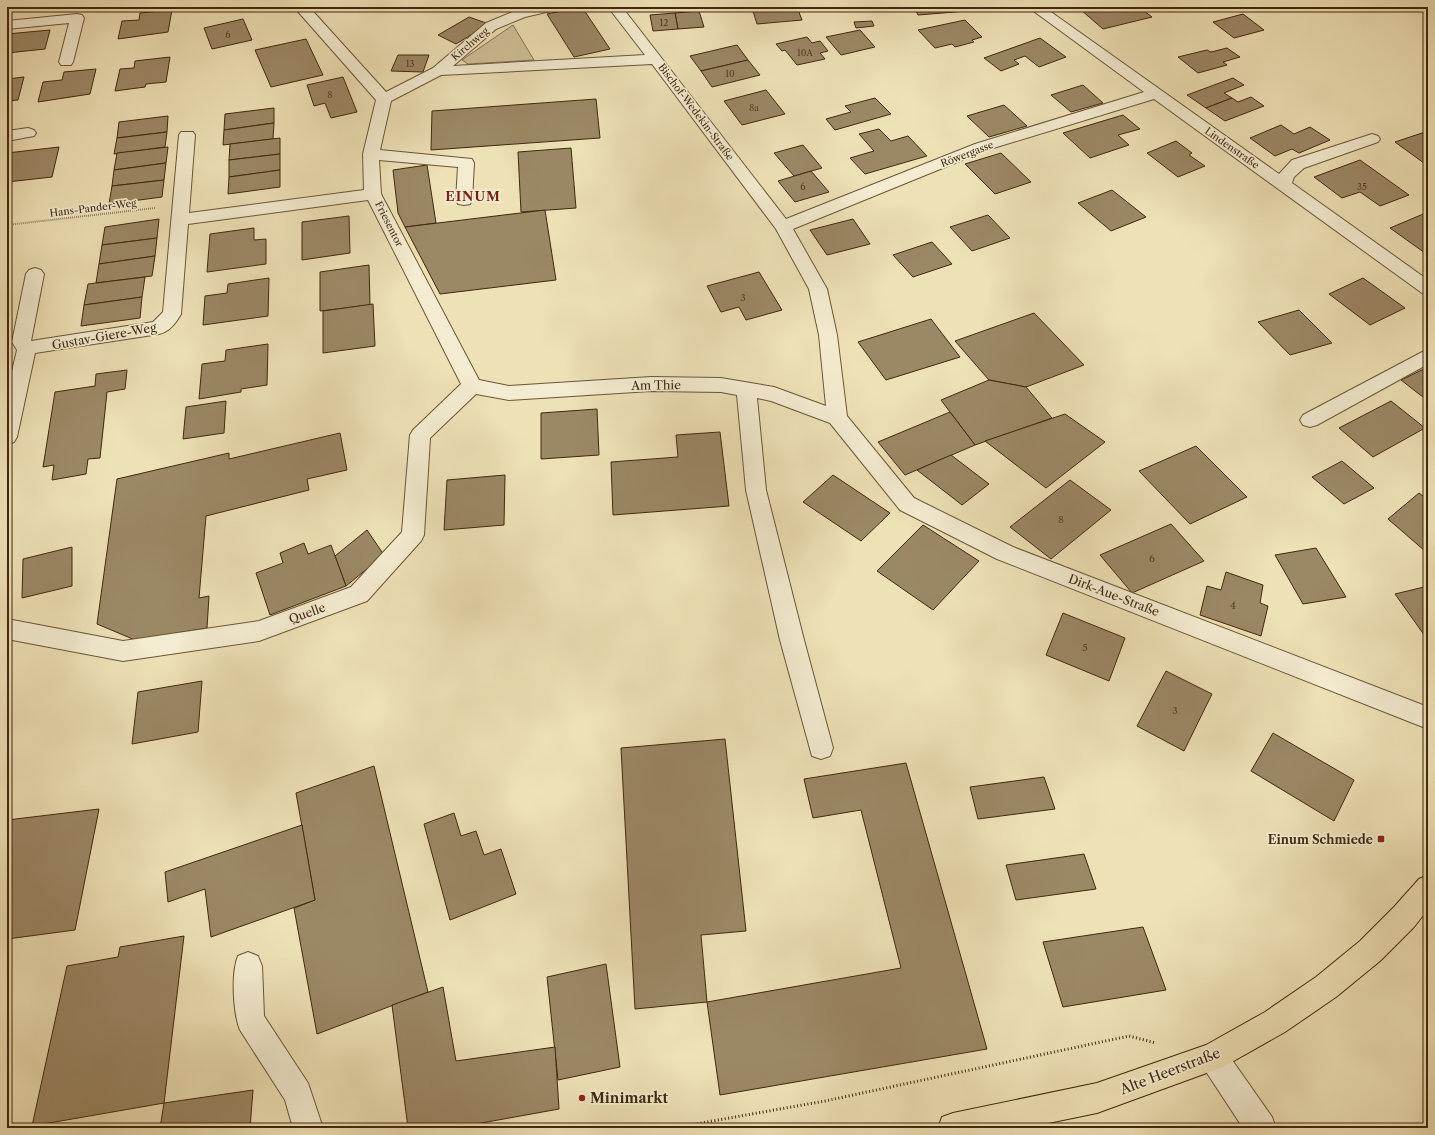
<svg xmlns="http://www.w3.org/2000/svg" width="1435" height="1135" font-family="'Libre Caslon Text',serif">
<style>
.green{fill:#d1c299;stroke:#897553}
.building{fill:#9b8865;stroke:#41280d}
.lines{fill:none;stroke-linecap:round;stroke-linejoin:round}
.minor-casing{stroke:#6c5637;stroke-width:2}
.major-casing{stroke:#41280d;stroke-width:2}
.path-far1{stroke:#41280d;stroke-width:2;stroke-dasharray:0.5 1.5;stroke-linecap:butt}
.path{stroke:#41280d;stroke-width:3;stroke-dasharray:1 2.5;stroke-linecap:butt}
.minor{fill:#f4ecd0;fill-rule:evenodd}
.major{fill:#eee1b6;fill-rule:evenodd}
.poi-dot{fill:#8f2418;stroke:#f4ecd0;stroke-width:1.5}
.labels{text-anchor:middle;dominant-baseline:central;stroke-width:3.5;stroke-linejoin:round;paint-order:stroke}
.far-number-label{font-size:9px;fill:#584023}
.far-street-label{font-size:10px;fill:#41280d;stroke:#f4ecd0}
.number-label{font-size:10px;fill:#584023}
.street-label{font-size:12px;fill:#41280d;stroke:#f4ecd0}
.poi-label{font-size:12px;font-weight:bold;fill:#41280d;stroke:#f4ecd0;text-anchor:end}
.far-district-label{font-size:13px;font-weight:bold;letter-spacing:1px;fill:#7a1f14;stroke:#f4ecd0}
.near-street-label{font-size:14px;fill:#41280d;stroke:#f4ecd0}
.near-poi-label{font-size:14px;font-weight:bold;fill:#41280d;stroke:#f4ecd0;text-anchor:start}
</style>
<rect width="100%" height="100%" fill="#eee1b6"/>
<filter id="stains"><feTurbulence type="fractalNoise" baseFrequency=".005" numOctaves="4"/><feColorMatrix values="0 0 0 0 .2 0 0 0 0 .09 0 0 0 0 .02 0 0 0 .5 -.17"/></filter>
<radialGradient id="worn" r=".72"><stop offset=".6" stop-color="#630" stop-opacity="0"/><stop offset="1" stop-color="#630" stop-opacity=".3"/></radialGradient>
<polygon class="green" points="513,25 534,60 468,64 462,60"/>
<g class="building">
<polygon points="38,7 72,7 37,11"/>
<polygon points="511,7 537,7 514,12"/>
<polygon points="582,7 610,49 574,57 547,14"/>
<polygon points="797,7 802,20 757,24 752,8"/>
<polygon points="914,7 965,7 967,11 918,15"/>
<polygon points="1095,7 1139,7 1152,17 1103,29 1081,10"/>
<polygon points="172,10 168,32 118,39 122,21 139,20 140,13"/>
<polygon points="699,11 704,27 678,29 675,13"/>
<polygon points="675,13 678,29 653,31 650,15"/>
<polygon points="1243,14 1264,30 1234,38 1213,22"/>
<polygon points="469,17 489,24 456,44 438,35"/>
<polygon points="243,19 252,40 212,49 204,28"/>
<polygon points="965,20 982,37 972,40 974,42 955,47 952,44 935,48 918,30"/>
<polygon points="872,21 874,26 856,28 854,22"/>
<polygon points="50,30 45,49 7,53 7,34"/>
<polygon points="860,30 875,47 841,55 826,37"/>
<polygon points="807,37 812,43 820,41 828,51 820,53 825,59 797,65 785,50 782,51 776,44"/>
<polygon points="1040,38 1066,57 1039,67 1025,56 1014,60 1019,64 1001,71 984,58"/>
<polygon points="306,39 323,75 271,87 255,50"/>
<polygon points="737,45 748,60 701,71 690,56"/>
<polygon points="1227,48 1240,57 1223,62 1227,65 1198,73 1178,57 1207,50 1211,52"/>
<polygon points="398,55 429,55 423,72 391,71"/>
<polygon points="170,57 166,82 146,84 145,87 115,91 120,69 134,68 135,61"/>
<polygon points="748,60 760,75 712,87 701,71"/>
<polygon points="96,69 90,94 38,102 43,82 62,80 64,72"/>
<polygon points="24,77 18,100 7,101 7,79"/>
<polygon points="343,77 357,112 331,118 325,103 314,106 307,85"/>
<polygon points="1233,78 1244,85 1224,93 1232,98 1206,108 1187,95"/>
<polygon points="1083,85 1103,103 1071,112 1051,95"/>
<polygon points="766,90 785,114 742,125 724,101"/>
<polygon points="1251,97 1264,106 1225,121 1206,108 1232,98 1238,102"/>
<polygon points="875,98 891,114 835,130 826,119 851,112 845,106"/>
<polygon points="596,99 600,138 431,150 432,111"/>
<polygon points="1004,105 1027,126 989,137 967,116"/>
<polygon points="274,108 274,123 224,130 225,114"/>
<polygon points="1123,115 1140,129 1118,135 1129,145 1090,158 1063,133"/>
<polygon points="168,116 167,132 117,138 119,122"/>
<polygon points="274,123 273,139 223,145 224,130"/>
<polygon points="1281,125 1294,134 1310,127 1330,140 1299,153 1292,149 1275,156 1250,138"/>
<polygon points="879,129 891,141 908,136 927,156 865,174 850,158 874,151 859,134"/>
<polygon points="1428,131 1428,166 1395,142"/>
<polygon points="167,132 165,147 114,154 117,138"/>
<polygon points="280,138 280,154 229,160 230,144"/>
<polygon points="1176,141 1192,153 1189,155 1205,166 1178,177 1147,153"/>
<polygon points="803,145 822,168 794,176 774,153"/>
<polygon points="59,147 52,177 7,182 7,153"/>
<polygon points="168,147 166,163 114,170 117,153"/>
<polygon points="571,148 576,208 521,212 518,152"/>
<polygon points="1001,153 1031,182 995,194 965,164"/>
<polygon points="280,154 280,170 229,177 229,160"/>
<polygon points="1360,160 1409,195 1380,206 1360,192 1342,198 1314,177"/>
<polygon points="166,163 164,180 112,186 114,170"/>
<polygon points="427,165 436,223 405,227 398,213 393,170"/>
<polygon points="280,170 280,187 228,194 229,177"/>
<polygon points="811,171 829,192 795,202 778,181"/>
<polygon points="164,180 162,197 109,204 112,186"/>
<polygon points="1112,190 1146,217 1111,231 1078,203"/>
<polygon points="545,210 556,280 440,294 405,227"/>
<polygon points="1428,212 1428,252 1425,253 1390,228"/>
<polygon points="988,215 1010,238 972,251 950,227"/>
<polygon points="349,216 350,253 302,260 302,222"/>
<polygon points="159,219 157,238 102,245 105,227"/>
<polygon points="853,219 870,244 827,255 810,230"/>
<polygon points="254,228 254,240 266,239 266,264 207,272 210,234"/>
<polygon points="157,238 155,256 99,264 102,245"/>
<polygon points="932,242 952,264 913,277 893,255"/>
<polygon points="155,256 152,276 96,283 99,264"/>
<polygon points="369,265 370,305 320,311 320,272"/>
<polygon points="759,272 782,310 746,320 739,307 721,312 707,286"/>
<polygon points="145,277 142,297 84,305 88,284"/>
<polygon points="269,278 268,316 203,325 205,296 227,293 228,284"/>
<polygon points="1363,278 1405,308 1370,325 1329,294"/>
<polygon points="142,297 140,318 81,326 84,305"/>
<polygon points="373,304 375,346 323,353 323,311"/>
<polygon points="1299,310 1332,343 1290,355 1258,322"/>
<polygon points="1034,313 1084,365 1026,387 989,380 955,341"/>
<polygon points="931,319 960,357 886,380 858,342"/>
<polygon points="268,344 267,385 241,389 241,392 199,399 202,364 225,361 226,350"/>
<polygon points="1428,367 1428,401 1401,380"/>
<polygon points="127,370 125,389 107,392 100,458 88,459 86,474 52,480 54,465 43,467 55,392 95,386 96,374"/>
<polygon points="989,380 1026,387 1052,418 975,445 941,400"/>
<polygon points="226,401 224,433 183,439 186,407"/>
<polygon points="1391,401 1425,428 1373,457 1339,428"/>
<polygon points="597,409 599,455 541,459 541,413"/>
<polygon points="950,412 975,445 905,475 878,442"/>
<polygon points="1065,414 1105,442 1046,488 985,441"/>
<polygon points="720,432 729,506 613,515 611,462 678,457 676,435"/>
<polygon points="340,433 347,470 307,479 309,490 206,516 199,598 209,596 207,628 135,640 97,624 117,479 229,453 229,459"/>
<polygon points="1196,446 1247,497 1190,524 1139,471"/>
<polygon points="951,455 989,484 962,505 917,470"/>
<polygon points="1342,461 1374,488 1344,504 1312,477"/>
<polygon points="505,475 504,525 444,530 447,480"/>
<polygon points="833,475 890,513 861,541 803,502"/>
<polygon points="1070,480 1111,510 1051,559 1010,527"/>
<polygon points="1419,493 1428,500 1428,549 1425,551 1388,519"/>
<polygon points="1171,524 1204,561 1132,593 1100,555"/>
<polygon points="923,525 979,561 933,610 877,571"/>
<polygon points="367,530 384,555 346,586 335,556"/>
<polygon points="304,543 308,554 331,545 346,586 270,615 256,573 283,563 280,553"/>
<polygon points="72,547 72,586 22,598 23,559"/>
<polygon points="1316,548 1346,597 1303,604 1275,555"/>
<polygon points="1226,572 1263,585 1260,603 1268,606 1261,636 1200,615 1207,586 1221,590"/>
<polygon points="1428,586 1428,639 1427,639 1395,594"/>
<polygon points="1063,613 1125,638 1109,681 1046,655"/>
<polygon points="1166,671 1212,694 1184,751 1137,726"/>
<polygon points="202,681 198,732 132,744 138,692"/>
<polygon points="1273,733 1354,780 1334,821 1251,771"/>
<polygon points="725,739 746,931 701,935 707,1002 635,1009 621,748"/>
<polygon points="906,763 987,1049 720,1095 707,1002 901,968 861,810 813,818 804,779"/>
<polygon points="374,766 428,992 317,1034 294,908 315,900 296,793"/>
<polygon points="1044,777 1055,809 978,819 970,787"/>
<polygon points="99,809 75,930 7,939 7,820"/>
<polygon points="454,813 461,836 476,831 484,855 501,849 516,894 450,920 424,824"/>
<polygon points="302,825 315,900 211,937 205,889 168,902 165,872"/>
<polygon points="1084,854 1096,889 1016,900 1006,865"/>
<polygon points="1143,927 1166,990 1063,1007 1043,942"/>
<polygon points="184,936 164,1103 32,1126 67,966 118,957 120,947"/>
<polygon points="606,964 620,1067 558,1080 547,977"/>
<polygon points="443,987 456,1061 555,1047 559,1109 454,1128 408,1128 392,1005"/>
<polygon points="253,1090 250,1128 160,1128 164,1103"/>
</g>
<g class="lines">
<defs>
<g id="minor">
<path d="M 294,7 L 309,7 L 386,92 L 433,68 L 486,23 L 515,11 L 532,7 L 557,7 L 555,10 L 525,17 L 496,29 L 453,66 L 645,55 L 608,7 L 622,7 L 786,219 L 975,144 L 1144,92 L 1028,7 L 1044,7 L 1279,174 L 1292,160 L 1366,136 L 1372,134 L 1378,136 L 1380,139 L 1378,142 L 1304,168 L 1294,177 L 1292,183 L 1428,280 L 1428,295 L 1422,293 L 1154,99 L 987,150 L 793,229 L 827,289 L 837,335 L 847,416 L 914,498 L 1013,547 L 1428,707 L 1428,729 L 997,559 L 900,510 L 830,423 L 771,401 L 757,398 L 766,490 L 804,640 L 833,748 L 830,756 L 821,759 L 812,756 L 780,640 L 746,490 L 737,395 L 721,392 L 651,391 L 509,400 L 476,394 L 430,438 L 424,535 L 421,541 L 367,601 L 259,641 L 123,661 L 7,639 L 7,619 L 123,641 L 259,621 L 351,587 L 402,532 L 410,435 L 413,430 L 461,384 L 368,200 L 188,224 L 181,314 C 176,323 169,332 159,334 L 35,353 L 17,437 L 14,442 L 7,445 L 7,393 L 17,350 L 12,342 L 26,274 L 29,270 L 35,268 L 41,270 L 44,274 L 31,341 L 153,322 L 163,312 L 179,135 L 181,132 L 193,132 L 195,135 L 189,213 L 364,190 L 363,154 L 376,100 ZM 652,64 L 776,229 L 809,289 L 819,335 L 826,406 L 774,387 L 721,378 L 651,377 L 509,386 L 479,380 L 381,194 L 379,160 L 458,167 L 456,200 L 458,204 L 464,205 L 470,204 L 472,200 L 474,163 L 472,159 L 380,150 L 391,101 L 441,75 Z"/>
<polygon points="77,14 82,15 84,18 73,62 71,65 61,65 59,62 69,23 7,29 7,21"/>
<polygon points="28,128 34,130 36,133 34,136 7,141 7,131"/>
<polygon points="1428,349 1428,364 1317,425 1310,427 1303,425 1300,420 1303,415"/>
<path d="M 248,952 L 258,956 L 262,966 L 264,1016 L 308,1083 L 323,1128 L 293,1128 L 285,1100 L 240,1030 C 233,1013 231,973 238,956 Z"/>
<polygon points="1213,1043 1223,1047 1272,1117 1276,1128 1243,1128 1203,1067 1199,1057 1203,1047"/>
</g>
<polygon id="major" points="1428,875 1428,909 1414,927 1380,961 1336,997 1285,1032 1223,1067 1097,1113 1024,1128 938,1128 942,1117 953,1113 1097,1083 1206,1045 1265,1012 1316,977 1360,941 1394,907 1419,879"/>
</defs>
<use href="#minor" class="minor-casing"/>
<use href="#major" class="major-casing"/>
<polyline class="path-far1" points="7,225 155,208"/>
<polyline class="path" points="673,1128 825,1101 1129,1036 1156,1043"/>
<use href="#minor" class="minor"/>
<use href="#major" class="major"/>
</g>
<g class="poi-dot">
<rect x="1377" y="835" width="8" height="8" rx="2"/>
<circle cx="582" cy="1098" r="4"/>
</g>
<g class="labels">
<g class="far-number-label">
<text x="664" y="22">12</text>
<text x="228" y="34">6</text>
<text x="805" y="52">10A</text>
<text x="410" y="63">13</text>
<text x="730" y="73">10</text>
<text x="330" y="94">8</text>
<text x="754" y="107">8a</text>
<text x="803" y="186">6</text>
<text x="1362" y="186">35</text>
</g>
<g class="far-street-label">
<text transform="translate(470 44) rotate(-40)">Kirchweg</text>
<text transform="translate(696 112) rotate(53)">Bischof-Wedekin-Straße</text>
<text transform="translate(1232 148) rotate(35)">Lindenstraße</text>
<text transform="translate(967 154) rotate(-21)">Röwergasse</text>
<text transform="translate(93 208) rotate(-7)">Hans-Pander-Weg</text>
<text transform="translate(389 224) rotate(63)">Friesentor</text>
</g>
<g class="number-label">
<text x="743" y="297">3</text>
<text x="1061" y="519">8</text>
<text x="1152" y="558">6</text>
<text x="1233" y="605">4</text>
<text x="1085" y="647">5</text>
<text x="1175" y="710">3</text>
</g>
<g class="street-label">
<text transform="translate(104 336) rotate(-10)">Gustav-Giere-Weg</text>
<text transform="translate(656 385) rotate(-1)">Am Thie</text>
<text transform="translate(1114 595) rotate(21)">Dirk-Aue-Straße</text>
<text transform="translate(307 613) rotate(-20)">Quelle</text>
</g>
<g class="poi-label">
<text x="1373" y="839">Einum Schmiede</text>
</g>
<g class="far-district-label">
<text x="473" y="196">EINUM</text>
</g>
<g class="near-street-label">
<text transform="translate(1170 1071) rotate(-21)">Alte Heerstraße</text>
</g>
<g class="near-poi-label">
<text x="590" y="1098">Minimarkt</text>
</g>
</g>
<rect width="1435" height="1135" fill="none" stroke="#eee1b6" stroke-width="24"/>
<rect x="8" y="8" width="1419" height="1119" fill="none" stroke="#41280d" stroke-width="2"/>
<rect x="12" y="12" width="1411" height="1111" fill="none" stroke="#41280d"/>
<rect width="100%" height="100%" filter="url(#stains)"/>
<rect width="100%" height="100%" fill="url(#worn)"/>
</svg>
